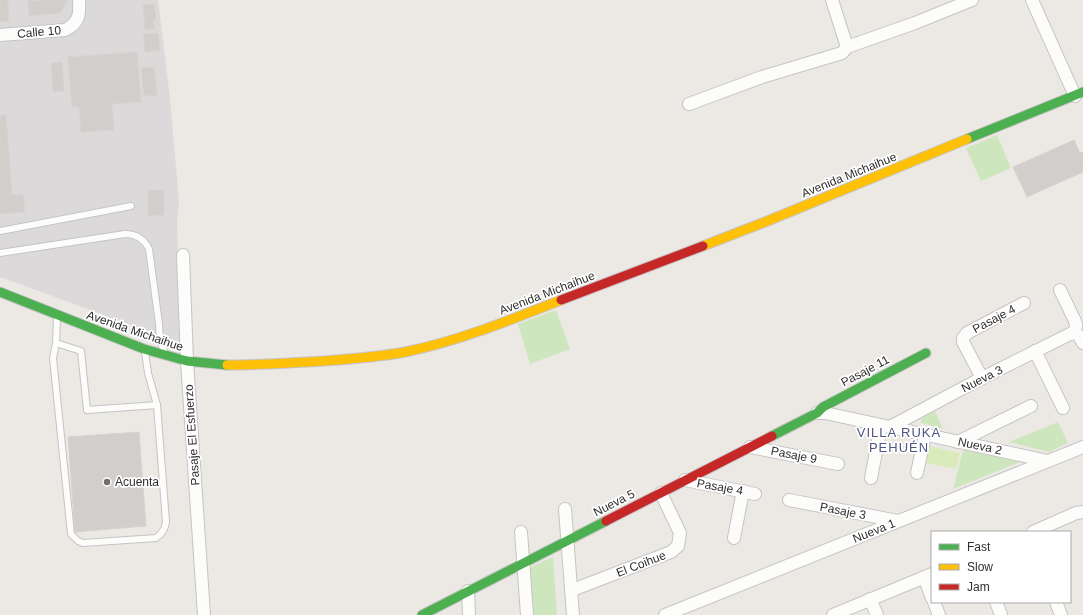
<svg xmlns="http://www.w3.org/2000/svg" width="1083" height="615" font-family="Arial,sans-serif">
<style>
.industrial{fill:#dcd9db}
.green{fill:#cee6be}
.pitch{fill:#d9eabb}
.building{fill:#d1cecb;stroke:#d7d4d0}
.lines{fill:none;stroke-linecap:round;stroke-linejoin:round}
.lane-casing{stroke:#c5c4c5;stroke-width:8}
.street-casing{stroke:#c5c4c5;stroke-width:14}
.fast-casing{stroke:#c5c4c5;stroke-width:11}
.slow-casing{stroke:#c5c4c5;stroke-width:11}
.jam-casing{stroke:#c5c4c5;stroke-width:11}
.lane{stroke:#fcfcfb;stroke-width:6}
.street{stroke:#fcfcfb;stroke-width:12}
.fast{stroke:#4caf50;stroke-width:9}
.slow{stroke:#ffc107;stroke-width:9}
.jam{stroke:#c62828;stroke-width:9}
.poi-dot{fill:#706f6e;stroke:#fff;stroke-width:1.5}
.labels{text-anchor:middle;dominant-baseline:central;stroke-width:3.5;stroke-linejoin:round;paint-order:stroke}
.street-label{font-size:12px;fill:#2e2e2e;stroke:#fff}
.poi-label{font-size:12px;fill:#2e2e2e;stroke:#fff;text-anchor:start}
.neighbourhood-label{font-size:13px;letter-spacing:1px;fill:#4d5680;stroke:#fff}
</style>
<rect width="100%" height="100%" fill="#ece8e4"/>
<polygon class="industrial" points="0,0 158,0 170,98 179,202 177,222 181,343 0,277"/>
<g class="green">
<polygon points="997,135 1011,168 981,181 966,148"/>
<polygon points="556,310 570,349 530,364 518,324"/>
<polygon points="935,411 943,429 921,423 921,419"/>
<polygon points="1058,422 1068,443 1049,452 1009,442"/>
<polygon points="963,450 1020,462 953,489"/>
<polygon points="553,557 557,615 532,615 529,568"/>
</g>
<polygon class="pitch" points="929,446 960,453 956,469 926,463"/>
<g class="building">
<polygon points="0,0 8,0 9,21 0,22"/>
<polygon points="43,0 67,0 67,2 60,13 29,16 28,1"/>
<polygon points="154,4 156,20 153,20 154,29 145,30 143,5"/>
<polygon points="158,33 160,50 145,52 143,34"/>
<polygon points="137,52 141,102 112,104 114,130 81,132 79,107 72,107 68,57"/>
<polygon points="62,62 64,91 53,92 51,63"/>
<polygon points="154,67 157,95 144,96 141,68"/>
<polygon points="0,115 6,115 12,195 23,194 25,212 0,214"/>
<polygon points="1074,140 1080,153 1083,152 1083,172 1027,197 1013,167"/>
<polygon points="148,190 164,190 164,215 148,216"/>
<polygon points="139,432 146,526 75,532 68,437"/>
</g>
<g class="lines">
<defs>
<g id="lane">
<polyline points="0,231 131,206"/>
<path d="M 0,253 L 125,234 C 137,234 144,239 149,249 L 159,324 C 159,335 160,344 165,353"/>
<polyline points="57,317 56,343 81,351 87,410 157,405 148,373 145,352"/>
<path d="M 56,343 L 53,358 L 71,534 L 78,541 L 83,543 L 156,538 C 162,534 165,529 166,522 L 157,405"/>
</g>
<g id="street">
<polyline points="832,0 847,47"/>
<polyline points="1032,0 1075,96"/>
<path d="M 0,35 L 65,30 C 79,23 80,15 79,0"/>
<polyline points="847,47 915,23 972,0"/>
<polyline points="689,104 762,77 842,53 847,47"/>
<polyline points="183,255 187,361 204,615"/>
<polyline points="1060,290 1075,321 1076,325 1075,333"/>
<polyline points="1075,333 1079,336 1083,343"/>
<polyline points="1035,351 1063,408"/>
<polyline points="982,378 963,342 963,338 967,333 1024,303"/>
<polyline points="817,413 825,413 1048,461"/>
<polyline points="890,427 982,378 1070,334 1075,333"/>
<polyline points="958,442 1031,406"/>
<polyline points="750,447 838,464"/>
<polyline points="917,473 925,435"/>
<polyline points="871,478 881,426"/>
<polyline points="685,480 755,494"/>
<polyline points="789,500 898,521"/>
<polyline points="565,509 573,615"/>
<polyline points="521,532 527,615"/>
<polyline points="1033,532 1076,513 1083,512"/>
<polyline points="734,538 743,491"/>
<polyline points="924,577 932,598"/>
<polyline points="571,589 575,589 671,552 678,546 680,533 661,493"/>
<polyline points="468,591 469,615"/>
<polyline points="870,599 877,615"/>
<polyline points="934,602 939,615"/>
<polyline points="996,602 1001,615"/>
<polyline points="1056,602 1061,615"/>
<polyline points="665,615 1083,447"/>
<polyline points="833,615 932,574"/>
</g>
<g id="fast">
<polyline points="967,139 1083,92"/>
<polyline points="0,292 144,349 187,361 227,365"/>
<polyline points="772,436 817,413 823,407 926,353"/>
<polyline points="422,615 606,521"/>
</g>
<g id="slow">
<polyline points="703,246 765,222 967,139"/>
<path d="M 227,365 C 259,365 291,363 324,361 C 351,359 379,357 405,352 C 459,341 510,320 561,300"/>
</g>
<g id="jam">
<polyline points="561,300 703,246"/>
<polyline points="606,521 772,436"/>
</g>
</defs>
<use href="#lane" class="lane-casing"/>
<use href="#street" class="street-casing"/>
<use href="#fast" class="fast-casing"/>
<use href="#slow" class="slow-casing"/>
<use href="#jam" class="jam-casing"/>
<use href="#lane" class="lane"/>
<use href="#street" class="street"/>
<use href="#fast" class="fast"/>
<use href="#slow" class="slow"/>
<use href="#jam" class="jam"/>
</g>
<circle class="poi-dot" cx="107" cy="482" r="4"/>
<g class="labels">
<g class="street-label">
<text transform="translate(39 32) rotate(-5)">Calle 10</text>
<text transform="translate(849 175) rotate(-22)">Avenida Michaihue</text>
<text transform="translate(547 293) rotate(-21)">Avenida Michaihue</text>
<text transform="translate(994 319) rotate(-28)">Pasaje 4</text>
<text transform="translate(135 331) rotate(19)">Avenida Michaihue</text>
<text transform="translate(865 371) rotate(-28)">Pasaje 11</text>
<text transform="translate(982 379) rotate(-27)">Nueva 3</text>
<text transform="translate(192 435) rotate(-94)">Pasaje El Esfuerzo</text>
<text transform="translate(980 446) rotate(12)">Nueva 2</text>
<text transform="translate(794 455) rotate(11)">Pasaje 9</text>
<text transform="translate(720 487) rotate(10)">Pasaje 4</text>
<text transform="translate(614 503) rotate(-27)">Nueva 5</text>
<text transform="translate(843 511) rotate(11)">Pasaje 3</text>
<text transform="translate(874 531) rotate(-22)">Nueva 1</text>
<text transform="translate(641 564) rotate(-21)">El Coihue</text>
</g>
<g class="poi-label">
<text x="115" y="482">Acuenta</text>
</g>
<g class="neighbourhood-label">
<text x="899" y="432">VILLA RUKA<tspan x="899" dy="15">PEHUÉN</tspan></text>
</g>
</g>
<rect x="931" y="531" width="140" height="72" fill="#ffffff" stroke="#ababab"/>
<rect x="939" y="544" width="20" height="6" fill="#4caf50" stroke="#ababab"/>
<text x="967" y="551" font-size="12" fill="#2e2e2e">Fast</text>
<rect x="939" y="564" width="20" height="6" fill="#ffc107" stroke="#ababab"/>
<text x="967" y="571" font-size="12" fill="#2e2e2e">Slow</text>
<rect x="939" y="584" width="20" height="6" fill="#c62828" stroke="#ababab"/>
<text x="967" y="591" font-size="12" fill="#2e2e2e">Jam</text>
</svg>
